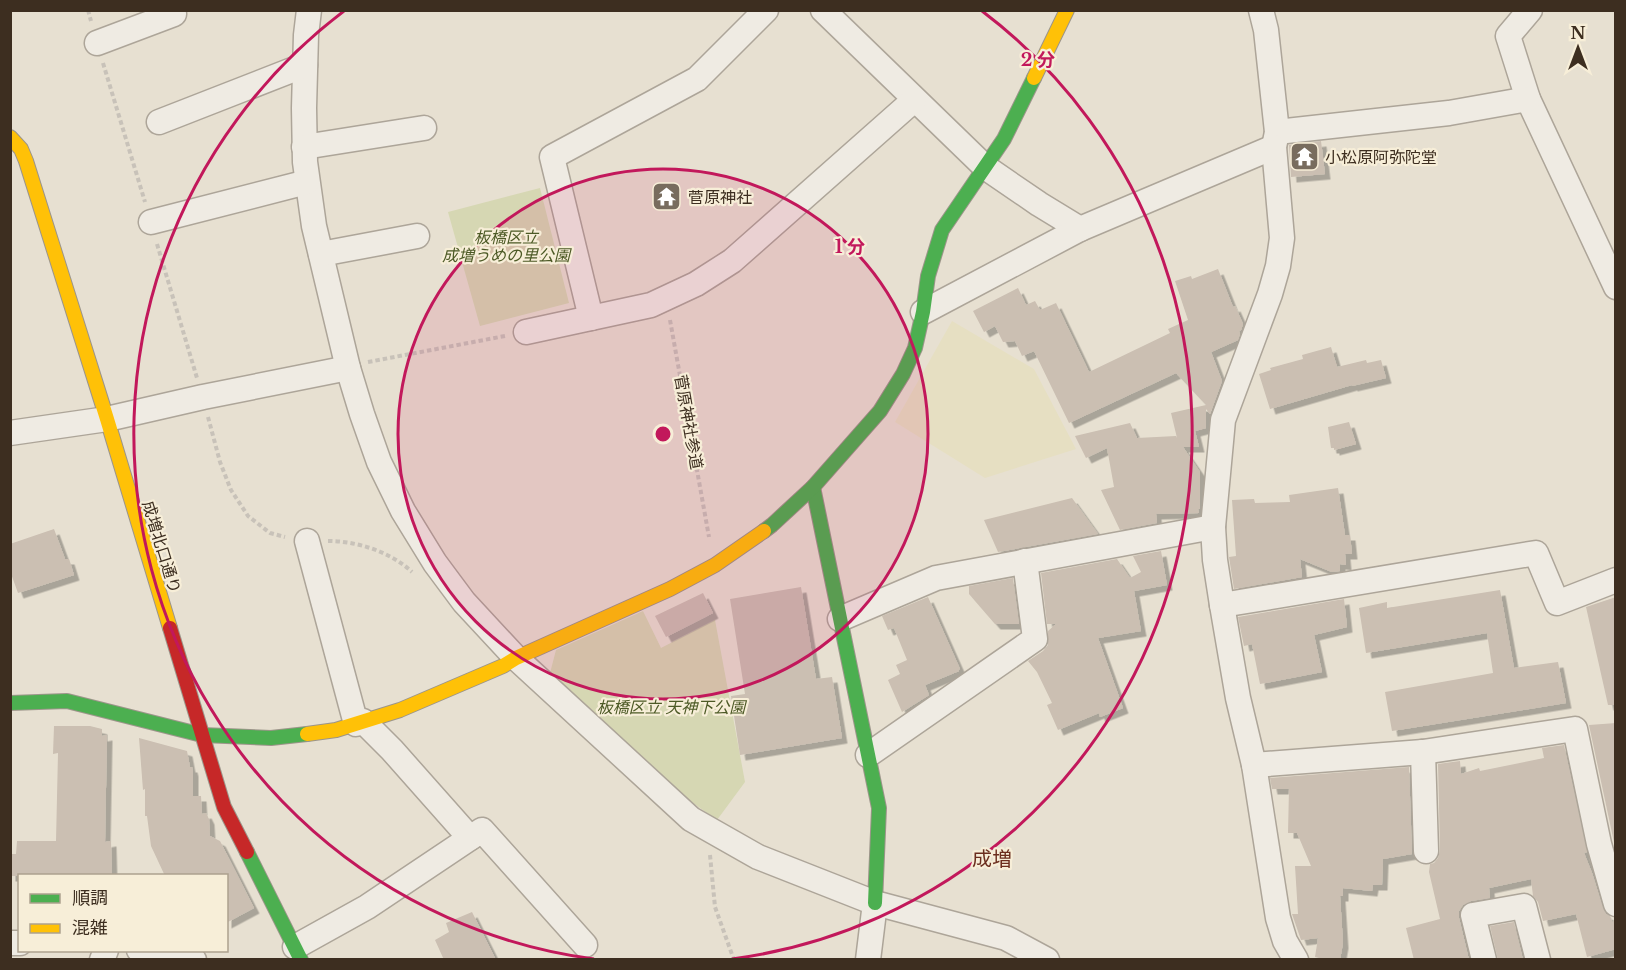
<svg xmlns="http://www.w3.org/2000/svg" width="1626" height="970" font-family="'Libre Baskerville','Noto Sans JP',serif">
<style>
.farmland{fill:#e6dfc2}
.green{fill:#d6d7b3}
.building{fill:#cbbfb2;filter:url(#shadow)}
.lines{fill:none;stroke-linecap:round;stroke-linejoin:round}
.street-casing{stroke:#ada599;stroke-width:27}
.fast-casing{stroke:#9c958a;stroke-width:16}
.slow-casing{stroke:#9c958a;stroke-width:16}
.jam-casing{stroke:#9c958a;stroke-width:16}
.path{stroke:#c8c2b9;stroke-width:4;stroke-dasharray:4.5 3;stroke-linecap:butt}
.street{stroke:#efebe3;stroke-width:24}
.fast{stroke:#4caf50;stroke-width:14}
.slow{stroke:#ffc107;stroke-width:14}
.jam{stroke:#c62828;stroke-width:14}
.ring{fill:none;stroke:#c2185b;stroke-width:3}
.labels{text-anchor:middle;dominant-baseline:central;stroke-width:4.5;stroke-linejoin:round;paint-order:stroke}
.poi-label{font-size:16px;fill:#3d2e20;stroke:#f7eed8;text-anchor:start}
.park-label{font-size:16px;font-style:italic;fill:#4d5a26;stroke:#f7eed8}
.street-label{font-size:16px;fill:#3d2e20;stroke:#f7eed8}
.quarter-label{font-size:20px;fill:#6b2e1e;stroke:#f7eed8}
.centre{fill:#c2185b;stroke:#f7eed8;stroke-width:3}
.ring-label{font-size:18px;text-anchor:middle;font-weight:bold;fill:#c2185b;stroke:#f7eed8;stroke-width:4.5;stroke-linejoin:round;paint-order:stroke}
</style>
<defs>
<filter id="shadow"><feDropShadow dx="5.5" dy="5.5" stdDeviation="0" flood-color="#0004"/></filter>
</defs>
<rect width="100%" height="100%" fill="#e7e0d1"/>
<polygon class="farmland" points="952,321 1034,369 1076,449 985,478 895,422"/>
<g class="green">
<polygon points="540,188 569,303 480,326 448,212"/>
<polygon points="643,611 661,648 715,620 745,782 717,820 665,783 550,673 556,650"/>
</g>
<g class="building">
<polygon points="1321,141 1325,174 1291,177 1289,145"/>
<polygon points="1218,269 1233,307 1235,306 1243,324 1241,330 1239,331 1240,334 1238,340 1211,352 1222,381 1210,414 1206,409 1206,428 1195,431 1199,447 1183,447 1200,472 1200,509 1198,509 1199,513 1156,514 1157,523 1120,530 1101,490 1114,487 1107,448 1086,458 1075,436 1130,423 1137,438 1176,436 1177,438 1171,413 1206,405 1176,373 1069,423 1034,351 1022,356 1015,341 1003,342 995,326 984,332 973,311 1018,288 1026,305 1035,301 1040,310 1056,303 1089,372 1170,333 1168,329 1188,320 1175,281 1191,276 1192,279"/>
<polygon points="1331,347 1337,367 1366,360 1367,363 1381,360 1386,378 1352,386 1352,385 1270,409 1259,374 1271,370 1270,368 1303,359 1302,355"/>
<polygon points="1349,422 1356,444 1334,450 1334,448 1331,448 1328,427"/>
<polygon points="1338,488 1345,535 1350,535 1352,554 1345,554 1346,565 1340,564 1340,571 1332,572 1300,559 1302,577 1234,589 1229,557 1236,556 1232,500 1254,499 1255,503 1290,502 1289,495"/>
<polygon points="1072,498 1098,534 998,552 984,520"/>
<polygon points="54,529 65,559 69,559 74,575 18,593 10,571 10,544"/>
<polygon points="1161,551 1167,585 1134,591 1141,631 1098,638 1123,708 1100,717 1099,713 1058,730 1047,705 1052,703 1037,672 1028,661 1043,651 1048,645 1048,631 1056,624 1047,624 1041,573 1117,559 1130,578 1141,572 1133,556"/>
<polygon points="1013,578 1019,624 995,624 969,594 969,586"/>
<polygon points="801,587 816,679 832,677 842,738 740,755 731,696 745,694 730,599"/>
<polygon points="1500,590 1514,668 1558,662 1566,703 1392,731 1385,692 1493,673 1487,633 1366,653 1359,608 1387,602 1387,608"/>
<polygon points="703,593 713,613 666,637 655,616"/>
<polygon points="928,597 960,669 958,670 959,671 925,685 929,695 902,712 888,680 900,674 896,665 907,660 894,628 888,630 882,616"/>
<polygon points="1616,597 1616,705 1608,705 1586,607"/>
<polygon points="1344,599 1347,627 1314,635 1322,672 1260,684 1252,644 1244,646 1238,617"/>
<polygon points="1616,723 1616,847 1615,847 1589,725"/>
<polygon points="54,726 90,726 102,729 102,736 107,735 105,842 111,841 112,876 10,876 10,854 16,854 17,841 56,841 58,753 53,754"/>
<polygon points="139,738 187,751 190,767 192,767 193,771 193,796 201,796 202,814 206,813 209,819 210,836 220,841 254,908 226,923 226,876 165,876 151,846 147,816 145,816 145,789 143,790"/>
<polygon points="1564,745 1587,852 1584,853 1592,873 1603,908 1606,914 1610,916 1612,922 1616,921 1616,949 1587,957 1576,914 1543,921 1538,902 1533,896 1531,879 1489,888 1490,898 1471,901 1463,905 1459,911 1459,918 1469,960 1414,960 1406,928 1440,919 1429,872 1430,864 1434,863 1438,858 1440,851 1438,764 1460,761 1461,774 1479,768 1480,771 1544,758 1542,748"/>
<polygon points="1409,767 1412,854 1383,859 1382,885 1373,885 1372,891 1343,888 1343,896 1340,896 1343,943 1340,960 1327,960 1315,957 1318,938 1301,940 1292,914 1298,914 1295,866 1311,866 1297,833 1288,833 1289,789 1272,789 1270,778"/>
<polygon points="472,912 496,960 444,960 435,940 449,932 446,923"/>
<polygon points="1514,922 1523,960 1498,960 1490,926"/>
</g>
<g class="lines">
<defs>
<g id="street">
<polyline points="309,10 306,35 304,108 305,162 314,226 348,368 362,414 379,462 403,511 435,563 464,602 516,658 691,819 758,857 875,903 1006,938 1047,960"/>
<polyline points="823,10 985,167 1039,204 1080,229"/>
<polyline points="1261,10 1266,30 1277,132 1274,147 1282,238 1278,266 1270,294 1223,420 1213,527 1215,560 1222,605 1238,698 1254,765 1278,918 1285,941 1296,960"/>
<polyline points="1530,10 1508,36 1528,99 1616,287"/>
<polyline points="97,43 174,14 173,10"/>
<polyline points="159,122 305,65"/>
<polyline points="1277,132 1449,113 1528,99"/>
<polyline points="304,147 424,128"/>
<polyline points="151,222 307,182"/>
<polyline points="321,254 417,236"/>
<polyline points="923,312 1080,229 1274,147"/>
<polyline points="591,318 552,157 697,79 766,10"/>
<polyline points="526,332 651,305 696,284 732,261 914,100"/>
<polyline points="10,433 107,419 203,397 348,368"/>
<polyline points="307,541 356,724"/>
<polyline points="1222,605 1536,553 1557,603 1616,580"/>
<polyline points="840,619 936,578 1213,527"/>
<polyline points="363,721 392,750 470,838"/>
<polyline points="1423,752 1426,851"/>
<polyline points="868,755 1035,639 1025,561"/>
<polyline points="1254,765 1423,752 1575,729 1599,844 1616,904"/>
<polyline points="10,943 20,943"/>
<polyline points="295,947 367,907 482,830 585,945"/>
<polyline points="139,950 194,960"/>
<polyline points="102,960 106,950"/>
<polyline points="868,960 875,903"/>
<polyline points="1484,960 1473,915 1524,906 1538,960"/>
</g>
<g id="fast">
<polyline points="813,487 879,808 875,903"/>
<polyline points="764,531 772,525 813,487 880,411 903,374 915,348 923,312 928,276 942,230 1004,139 1034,78"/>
<polyline points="10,703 67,701 202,735 271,738 307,734"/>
<polyline points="247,852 301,960"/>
</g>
<g id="slow">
<polyline points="1034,78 1067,10"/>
<polyline points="10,137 21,149 26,161 107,419 170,628"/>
<polyline points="307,734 336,730 400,710 503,666 516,658 670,589 715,565 764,531"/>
</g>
<polyline id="jam" points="170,628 224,807 247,852"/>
</defs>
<use href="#street" class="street-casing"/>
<use href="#fast" class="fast-casing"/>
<use href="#slow" class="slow-casing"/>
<use href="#jam" class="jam-casing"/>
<g class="path">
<polyline points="88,10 91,21"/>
<polyline points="103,63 145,202"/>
<polyline points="157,244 197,378"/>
<polyline points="670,320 709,537"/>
<polyline points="368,362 505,336"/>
<polyline points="208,417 220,462 231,490 248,516 270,533 285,537"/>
<path d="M 328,541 C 357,541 391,552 412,572"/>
<polyline points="710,855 715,907 734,960"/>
</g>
<use href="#street" class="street"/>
<use href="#fast" class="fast"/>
<use href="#slow" class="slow"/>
<use href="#jam" class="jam"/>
</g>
<circle cx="663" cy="434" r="265" fill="#c2185b" fill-opacity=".12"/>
<g class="ring">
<circle cx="663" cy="434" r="265"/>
<path d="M594 959A530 530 0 0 1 344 11M982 11A530 530 0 0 1 732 959"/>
</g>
<defs>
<symbol id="temple-square" viewBox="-11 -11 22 22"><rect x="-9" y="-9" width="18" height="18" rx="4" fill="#786c5e" stroke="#f7eed8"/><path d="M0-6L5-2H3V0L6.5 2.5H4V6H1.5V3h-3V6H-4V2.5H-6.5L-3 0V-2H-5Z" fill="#fff"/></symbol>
</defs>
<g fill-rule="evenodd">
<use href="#temple-square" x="1288" y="140" width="33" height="33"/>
<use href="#temple-square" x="650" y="180" width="33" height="33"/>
</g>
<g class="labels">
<g class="poi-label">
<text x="1325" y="157">小松原阿弥陀堂</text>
<text x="688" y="197">菅原神社</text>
</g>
<g class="park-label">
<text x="506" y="237">板橋区立<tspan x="506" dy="18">成増うめの里公園</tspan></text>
<text x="671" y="707">板橋区立 天神下公園</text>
</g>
<g class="street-label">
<text transform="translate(689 422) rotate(80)">菅原神社参道</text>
<text transform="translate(162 547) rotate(73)">成増北口通り</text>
</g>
<g class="quarter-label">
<text x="992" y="859">成増</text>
</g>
</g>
<circle cx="663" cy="434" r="9" class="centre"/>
<g class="ring-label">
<text x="1038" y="66">2 分</text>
<text x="850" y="253">1 分</text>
</g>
<rect width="1626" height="970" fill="none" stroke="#3d2e20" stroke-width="24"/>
<rect x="18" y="874" width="210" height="78" fill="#f7eed8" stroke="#ada18e" stroke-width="1.5"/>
<rect x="30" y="894" width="30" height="9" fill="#4caf50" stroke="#ada18e" stroke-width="1.5"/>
<text x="72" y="904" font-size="18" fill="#3d2e20">順調</text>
<rect x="30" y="924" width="30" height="9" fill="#ffc107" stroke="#ada18e" stroke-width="1.5"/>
<text x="72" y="934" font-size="18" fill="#3d2e20">混雑</text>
<g transform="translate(1578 48)" stroke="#f7eed8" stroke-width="4.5" paint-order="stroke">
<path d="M0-4.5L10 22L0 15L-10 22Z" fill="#3d2e20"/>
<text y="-9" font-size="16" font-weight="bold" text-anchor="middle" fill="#3d2e20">N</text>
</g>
</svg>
